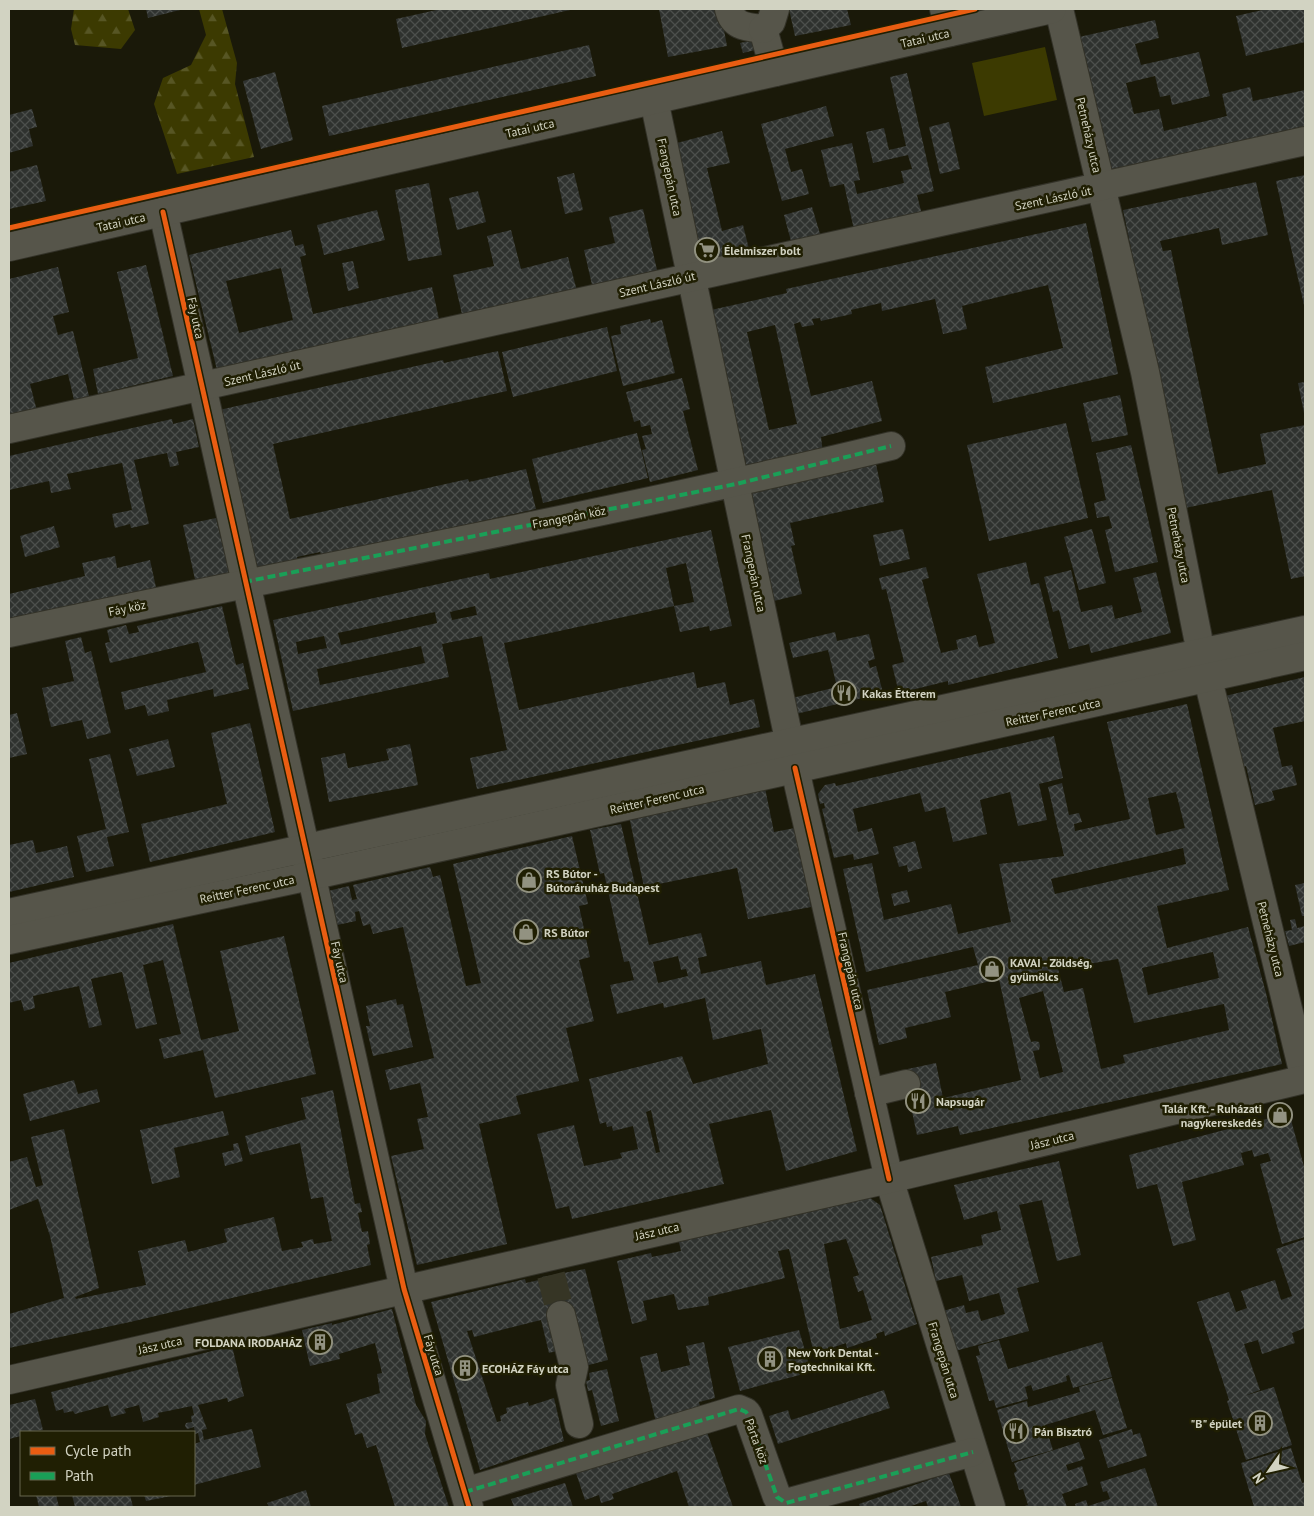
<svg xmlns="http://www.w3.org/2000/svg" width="1314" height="1516" font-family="'PT Sans',sans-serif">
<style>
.forest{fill:url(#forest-firs)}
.garden{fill:#3c3a01}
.building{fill:url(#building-cross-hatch);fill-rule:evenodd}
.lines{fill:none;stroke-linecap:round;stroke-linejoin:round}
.minor-tunnel{stroke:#363525;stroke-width:28;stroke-dasharray:28 14;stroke-linecap:butt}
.minor-casing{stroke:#333228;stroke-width:30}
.minor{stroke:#56554a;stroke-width:28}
.quiet{stroke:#1a9f57;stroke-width:4;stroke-dasharray:8 4;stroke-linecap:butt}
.cycleway-casing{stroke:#201f03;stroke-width:8}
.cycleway{stroke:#e95d12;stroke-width:5}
.labels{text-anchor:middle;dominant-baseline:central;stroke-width:5;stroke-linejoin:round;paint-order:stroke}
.street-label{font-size:12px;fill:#d2d3c2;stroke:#201f03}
.poi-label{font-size:12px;font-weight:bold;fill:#d2d3c2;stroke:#201f03;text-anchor:start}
</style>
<defs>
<pattern id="forest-firs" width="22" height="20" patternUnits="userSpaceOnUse" patternTransform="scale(1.25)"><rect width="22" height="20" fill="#3c3a01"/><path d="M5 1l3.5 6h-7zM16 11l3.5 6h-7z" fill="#575624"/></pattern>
<pattern id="building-cross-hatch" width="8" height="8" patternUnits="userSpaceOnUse" patternTransform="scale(1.25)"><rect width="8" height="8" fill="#2f322f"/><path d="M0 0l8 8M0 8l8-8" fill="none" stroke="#4c4f4c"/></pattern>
</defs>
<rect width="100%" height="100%" fill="#1a1909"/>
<g class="forest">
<polygon points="74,9 128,9 135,30 121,49 75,45 71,29"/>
<polygon points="199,9 222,9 237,63 235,84 254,157 177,174 154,104 163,78 191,65 206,35"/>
</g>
<polygon class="garden" points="1045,47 1057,100 984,116 972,63"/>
<g class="building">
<polygon points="146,9 184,9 148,18"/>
<polygon points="441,9 570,9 570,10 402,48 396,19"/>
<polygon points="659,9 720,9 727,46 668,57"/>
<polygon points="789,9 847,9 851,25 795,36"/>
<polygon points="1267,9 1305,9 1305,42 1246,56 1236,16"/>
<polygon points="1155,20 1159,38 1135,44 1141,65 1199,52 1210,96 1172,105 1170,95 1160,97 1155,76 1126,83 1134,114 1159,109 1164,131 1227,116 1222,94 1250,87 1253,101 1305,90 1305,132 1111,177 1079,37"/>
<polygon points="753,40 755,50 743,53 740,43"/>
<polygon points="589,45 596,76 329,136 322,106"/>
<polygon points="275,72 293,140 261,149 243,81"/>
<polygon points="907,73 934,191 917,195 922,215 854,230 844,184 830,187 821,150 852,143 860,180 854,181 857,194 904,183 901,171 912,169 908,155 873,163 866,132 884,128 889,150 906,146 890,77"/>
<polygon points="826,106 834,136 785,149 791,172 802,169 809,194 782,201 761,124"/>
<polygon points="32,109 37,127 29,129 33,146 9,153 9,115"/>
<polygon points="949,122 960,169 940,174 929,127"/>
<polygon points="722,131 730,163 707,168 722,231 743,225 750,253 709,264 695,254 677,143"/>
<polygon points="37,165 46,201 9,209 9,172"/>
<polygon points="574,173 583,210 565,214 557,177"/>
<polygon points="1305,175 1305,305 1304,305 1276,181"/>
<polygon points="1256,182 1268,235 1222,245 1219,228 1160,241 1163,251 1171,250 1218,474 1266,464 1260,434 1305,425 1305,576 1291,579 1272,490 1185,508 1123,210"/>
<polygon points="429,183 442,255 408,261 395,190"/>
<polygon points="478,191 486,222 457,230 449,198"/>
<polygon points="812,207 821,237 792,245 784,215"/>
<polygon points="643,209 657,270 592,285 584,250 615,243 609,217"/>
<polygon points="377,210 385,240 324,255 317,225"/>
<path d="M 1086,223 L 1118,374 L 993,403 L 985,367 L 1063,348 L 1048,285 L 962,306 L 967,329 L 943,334 L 935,299 L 882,311 L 881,303 L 851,310 L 852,314 L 821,321 L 820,318 L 812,319 L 814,325 L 802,327 L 800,322 L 794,324 L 811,396 L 872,381 L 882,421 L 821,437 L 823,453 L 749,477 L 711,310 L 787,293 L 786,289 ZM 775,325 L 797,424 L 769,430 L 747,332 Z"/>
<path d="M 291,230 L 295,246 L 303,244 L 306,255 L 300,257 L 313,314 L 432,287 L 439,319 L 217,370 L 189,255 ZM 281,268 L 293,320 L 239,333 L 226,281 Z"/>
<polygon points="511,230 521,269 568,257 577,291 463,319 453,275 494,266 487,236"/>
<polygon points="353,261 359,288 348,291 342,263"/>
<polygon points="146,265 173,376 98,394 93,369 138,358 117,272"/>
<polygon points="58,267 69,312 53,316 58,335 73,331 89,396 74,400 68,374 30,384 37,411 9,418 9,279"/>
<polygon points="650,319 651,323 662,320 675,373 623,386 611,336 621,334 620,326"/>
<polygon points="607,327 617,371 513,397 502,352"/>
<polygon points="498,351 507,391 273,444 290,519 468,479 469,482 526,469 536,509 322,557 320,552 297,557 298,563 256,573 219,410 443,360 444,363"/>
<polygon points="682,378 690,409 683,411 698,470 650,482 642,450 646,449 642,436 652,434 650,425 641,427 640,420 634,422 626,392"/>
<polygon points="1305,382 1305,413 1304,413 1298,383"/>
<polygon points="1120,395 1128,435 1092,442 1083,403"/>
<polygon points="172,419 173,424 193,419 199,447 176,452 179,465 170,467 167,453 134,460 149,524 131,528 130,524 115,528 112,514 132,510 122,463 67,474 71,489 51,493 49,481 9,490 9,456"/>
<polygon points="1066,423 1088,518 989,541 967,445"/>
<polygon points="637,433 648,478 543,503 532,459"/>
<polygon points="1131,445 1158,562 1115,572 1105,530 1112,528 1109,516 1097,518 1094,503 1106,500 1096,453"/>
<polygon points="876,464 884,502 790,523 795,545 791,546 802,594 770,602 745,494"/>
<polygon points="216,518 230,576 196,584 183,525"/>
<polygon points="54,526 60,547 25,557 20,536"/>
<polygon points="903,529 910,559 880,566 873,535"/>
<polygon points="1092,529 1106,583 1079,590 1064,537"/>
<path d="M 711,530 L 732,626 L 710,631 L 709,626 L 680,632 L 674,606 L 694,602 L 686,563 L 666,568 L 674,606 L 504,643 L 519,710 L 694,672 L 697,688 L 725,682 L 730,705 L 754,699 L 760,727 L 477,789 L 470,758 L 507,750 L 482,636 L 442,644 L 449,677 L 293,711 L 273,620 L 489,573 L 490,579 ZM 475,606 L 477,615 L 452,620 L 450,612 ZM 435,612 L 437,623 L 341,645 L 338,633 ZM 324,636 L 327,648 L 298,654 L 296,642 ZM 421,646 L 425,663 L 320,685 L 317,669 Z"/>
<polygon points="115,556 117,568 150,560 157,592 9,625 9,594 85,576 82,563"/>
<polygon points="1026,562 1031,585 1039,583 1058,658 948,685 948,681 899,693 892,665 904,662 886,589 882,590 879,578 926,567 929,578 922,580 941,653 958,649 956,640 976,635 979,647 995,643 977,574"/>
<polygon points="1071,570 1081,612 1112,605 1115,619 1142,612 1133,578 1156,572 1171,633 1091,653 1089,644 1069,649 1059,610 1053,612 1044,577"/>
<polygon points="222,606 236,665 243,663 249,689 214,697 213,689 167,700 169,711 148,716 145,705 125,710 121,692 206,672 198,642 110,663 105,643 110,642 107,630 126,625 129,634 139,632 137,626"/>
<polygon points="835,632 837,641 869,634 875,659 868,661 870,668 876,666 883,693 796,714 792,698 837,687 828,650 793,658 789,643"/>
<polygon points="81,637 85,653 91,651 111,733 87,739 82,720 51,727 42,688 74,681 65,641"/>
<polygon points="1305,677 1305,721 1273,728 1282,767 1292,765 1297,785 1272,791 1275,800 1255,805 1246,766 1242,768 1225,696"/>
<path d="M 1187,704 L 1229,890 L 1157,906 L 1167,948 L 1248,927 L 1266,993 L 1282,1064 L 960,1135 L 958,1126 L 917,1135 L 903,1070 L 936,1063 L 943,1098 L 1021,1080 L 999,979 L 945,992 L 951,1017 L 905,1028 L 907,1038 L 879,1045 L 867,990 L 978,965 L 973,947 L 866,972 L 843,869 L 872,863 L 884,920 L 951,904 L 958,934 L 1011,922 L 999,864 L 1064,856 L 1048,787 L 1062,783 L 1069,815 L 1079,813 L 1082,822 L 1074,824 L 1075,831 L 1130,819 L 1107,722 ZM 1176,792 L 1185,828 L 1156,835 L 1148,798 ZM 1183,848 L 1186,864 L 1055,894 L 1051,879 ZM 1213,952 L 1219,978 L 1148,995 L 1142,968 ZM 1118,959 L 1134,1023 L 1224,1004 L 1229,1030 L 1123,1055 L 1125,1063 L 1101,1069 L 1083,988 L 1064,992 L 1058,969 ZM 1043,991 L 1063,1072 L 1040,1078 L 1033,1051 L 1039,1050 L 1040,1046 L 1039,1042 L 1035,1041 L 1031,1042 L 1019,998 Z"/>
<polygon points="17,713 27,754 9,758 9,715"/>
<polygon points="250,723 275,832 150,862 141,824 227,804 211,733"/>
<polygon points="1054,736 1063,778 1039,784 1047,820 1018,826 1010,792 980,800 987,834 953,842 945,807 925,812 920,793 853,809 858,832 872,828 879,854 854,860 853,854 834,858 822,809 825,808 824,803 820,804 818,794 825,785 835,783 836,786"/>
<polygon points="168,739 175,767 137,776 129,749"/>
<polygon points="410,744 418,785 329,802 321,758 345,753 348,768 389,760 386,749"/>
<polygon points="110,754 129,832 107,837 114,866 86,872 77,836 106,829 89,759"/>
<polygon points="765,788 774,832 795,828 811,907 748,919 737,868 644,887 629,816"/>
<path d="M 621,824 L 649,945 L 701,933 L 707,956 L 698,958 L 701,974 L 761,961 L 766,985 L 815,974 L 857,1151 L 786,1171 L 771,1110 L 709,1124 L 724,1184 L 572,1219 L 569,1206 L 556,1209 L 537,1134 L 574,1125 L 584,1166 L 622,1158 L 620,1153 L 638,1149 L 633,1126 L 613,1131 L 612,1126 L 607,1127 L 606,1122 L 600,1124 L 589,1079 L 682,1056 L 693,1084 L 768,1064 L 761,1029 L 713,1040 L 705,998 L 664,1008 L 663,1003 L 617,1014 L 610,985 L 634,980 L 629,961 L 624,962 L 604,873 L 600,874 L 590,830 ZM 678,956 L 681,970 L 686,969 L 688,976 L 658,983 L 653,962 ZM 651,1110 L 660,1152 L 656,1153 L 646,1112 Z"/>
<polygon points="572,836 588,904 579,906 590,957 579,960 594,1021 566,1028 579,1081 516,1096 521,1114 479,1124 507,1244 417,1265 391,1156 424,1149 417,1119 428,1117 420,1083 390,1090 385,1070 434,1058 403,927 373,934 370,924 363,926 359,911 355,912 356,921 337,925 328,891 349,886 352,900 357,899 353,885 430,867 433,877 440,875 466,986 481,983 453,864"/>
<polygon points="33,840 36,853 67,846 74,877 9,892 9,845"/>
<polygon points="915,841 922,868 908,872 907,865 899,867 893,847"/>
<polygon points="1305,883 1305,916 1302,916 1295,885"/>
<polygon points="907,890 910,902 894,906 891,894"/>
<polygon points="1295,919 1297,928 1305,926 1305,942 1289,946 1285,931 1292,930 1290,920"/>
<polygon points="173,924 201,1040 239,1031 220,951 284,936 316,1074 215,1098 203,1050 164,1059 159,1039 181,1034 163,960 143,965 157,1024 136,1029 122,972 91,979 102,1025 89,1028 79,986 33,996 35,1008 24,1011 21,1000 9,1003 9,963"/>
<polygon points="396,999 397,1005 403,1004 413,1047 373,1056 366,1026 370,1026 366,1006"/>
<polygon points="74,1080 78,1094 97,1089 100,1102 30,1121 23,1094"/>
<polygon points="333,1090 353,1194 355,1204 360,1203 362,1212 358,1213 362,1232 368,1231 370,1244 367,1245 371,1265 130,1322 9,1348 9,1314 64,1298 50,1236 38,1199 9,1210 9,1162 27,1157 36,1187 43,1185 31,1137 64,1129 99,1288 75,1297 76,1299 146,1285 138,1251 185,1240 188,1252 227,1242 224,1229 274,1217 282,1251 303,1247 301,1242 313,1239 314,1244 332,1241 323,1197 311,1199 300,1143 250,1155 245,1136 306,1119 301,1098"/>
<polygon points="223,1111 229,1135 174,1148 180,1177 152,1184 140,1130"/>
<polygon points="1289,1113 1305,1170 1305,1237 1282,1244 1260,1164 1271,1161 1268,1153 1254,1157 1252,1150 1241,1153 1244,1165 1182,1182 1196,1240 1173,1246 1157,1184 1137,1189 1129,1155"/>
<polygon points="238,1143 243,1161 225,1166 222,1153 234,1150 233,1144"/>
<polygon points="1059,1161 1081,1255 1057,1261 1042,1200 1019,1205 1039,1282 1017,1288 1029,1331 955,1351 943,1311 964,1305 966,1313 978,1310 981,1321 1005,1314 999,1293 969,1301 962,1275 936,1281 931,1257 983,1245 981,1235 1001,1230 997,1211 964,1220 954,1185"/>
<path d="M 866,1195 L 880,1205 L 917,1324 L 885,1336 L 884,1331 L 876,1334 L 877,1338 L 847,1348 L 846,1343 L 834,1347 L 835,1352 L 815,1358 L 789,1249 L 778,1251 L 785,1278 L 708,1297 L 709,1305 L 678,1310 L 674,1294 L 643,1301 L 647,1320 L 632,1324 L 617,1261 L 651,1253 L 652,1257 L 681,1251 L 678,1238 ZM 846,1239 L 859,1275 L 853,1277 L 858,1292 L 863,1290 L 872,1320 L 840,1329 L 824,1244 Z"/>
<polygon points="1305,1239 1305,1328 1292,1333 1295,1343 1262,1354 1258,1340 1244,1344 1260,1390 1244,1396 1274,1387 1292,1445 1246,1460 1227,1401 1229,1400 1197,1302 1229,1292 1236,1312 1247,1308 1241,1291 1275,1280 1281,1300 1292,1296 1276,1249"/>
<polygon points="585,1269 608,1360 581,1367 564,1349 549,1353 541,1320 474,1337 472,1330 467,1331 497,1422 501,1421 500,1416 507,1413 506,1408 528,1402 529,1406 554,1398 564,1441 480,1470 431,1302 525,1279 526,1283 543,1279 542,1277"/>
<polygon points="392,1309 416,1405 426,1421 425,1434 449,1507 395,1507 376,1445 367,1448 362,1433 355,1435 346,1404 380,1393 377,1374 382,1373 375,1343 339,1354 340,1359 310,1366 302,1330 332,1323 332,1325"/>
<polygon points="799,1330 811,1372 740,1391 728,1347"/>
<polygon points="999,1340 1008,1369 1102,1342 1112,1377 1073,1388 1069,1375 1066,1376 1067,1381 1033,1391 1031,1385 1025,1387 1028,1399 996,1408 994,1400 989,1401 976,1356 980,1355 978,1346"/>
<polygon points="704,1342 715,1398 699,1402 700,1406 656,1422 640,1357 657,1353 661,1372 690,1365 686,1346"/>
<polygon points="232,1346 244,1396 228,1402 227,1398 198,1405 207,1429 202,1430 204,1440 252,1429 261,1467 194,1485 194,1444 200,1442 198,1433 195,1434 194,1427 187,1429 185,1426 186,1423 192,1422 191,1416 194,1415 192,1406 158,1413 159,1417 143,1422 139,1405 124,1409 126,1413 111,1417 108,1405 75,1414 73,1411 64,1413 63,1409 56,1411 51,1392"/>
<polygon points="607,1369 619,1421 601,1426 592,1390 588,1391 586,1381 590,1380 589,1373"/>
<polygon points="1112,1378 1127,1428 1103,1435 1095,1410 1045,1425 1053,1450 1012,1462 997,1410 1027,1401 1028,1407 1080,1392 1079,1387"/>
<polygon points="884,1390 890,1408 778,1444 769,1416 788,1410 791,1420"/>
<polygon points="35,1399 43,1430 21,1432 21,1436 9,1439 9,1405"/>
<polygon points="706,1429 733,1507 689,1507 677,1471 612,1494 614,1499 601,1503 599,1495 585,1500 576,1473"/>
<polygon points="1132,1429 1133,1435 1140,1433 1147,1456 1108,1468 1099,1440"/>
<polygon points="1079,1442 1085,1459 1066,1465 1068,1471 1082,1466 1088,1485 1062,1494 1067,1507 1022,1507 1028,1505 1023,1489 1019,1490 1014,1473 1017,1471 1014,1463"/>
<polygon points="1291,1448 1302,1483 1305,1482 1305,1507 1254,1507 1241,1463"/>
<polygon points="1145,1468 1158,1507 1076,1507 1075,1504 1086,1500 1088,1506 1110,1499 1107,1491 1103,1492 1100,1482"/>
<polygon points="949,1473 961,1507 928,1507 926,1501 908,1507 860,1507 859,1504"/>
<polygon points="565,1483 573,1507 514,1507 511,1499"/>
<polygon points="306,1490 311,1507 269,1507 267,1503"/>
<polygon points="36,1495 56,1495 59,1507 39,1507"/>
<polygon points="72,1495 130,1495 133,1507 75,1507"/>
<polygon points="144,1495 171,1495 171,1496 146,1501"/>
</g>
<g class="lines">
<polyline class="minor-tunnel" points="551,1275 561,1315"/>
<defs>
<g id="minor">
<path d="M 729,9 C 733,27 747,27 763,29"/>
<polyline points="944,9 950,32"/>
<polyline points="1059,9 1145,372 1198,638 1305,1079"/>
<polyline points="763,29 775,72"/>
<polyline points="763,29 771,22 775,9"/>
<polyline points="654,100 799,787 889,1179 991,1507"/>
<polyline points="163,212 404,1289 469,1507"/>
<polyline points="9,247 1052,9"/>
<polyline points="9,429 1305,141"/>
<path d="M 9,633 C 303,570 599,517 891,446"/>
<polyline points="9,913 1305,630"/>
<polyline points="9,940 310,876 1305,656"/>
<polyline points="869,1093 906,1084"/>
<polyline points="561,1315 574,1367 570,1385 579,1424"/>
<polyline points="9,1380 889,1179 1305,1079"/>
<polyline points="465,1492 739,1409 746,1412 748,1415 777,1497 786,1503 973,1452"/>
</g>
</defs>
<use href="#minor" class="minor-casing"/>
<use href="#minor" class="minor"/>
<g class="quiet">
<polyline points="244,582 736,484 891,446"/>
<polyline points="465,1492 739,1409 746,1412 748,1415 777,1497 786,1503 973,1452"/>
</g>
<defs>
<g id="cycleway">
<polyline points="163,212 404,1289 469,1507"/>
<polyline points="9,228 975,9"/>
<polyline points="795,768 889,1179"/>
</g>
</defs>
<use href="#cycleway" class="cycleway-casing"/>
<use href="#cycleway" class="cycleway"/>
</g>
<defs>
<symbol id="supermarket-ring" viewBox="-11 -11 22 22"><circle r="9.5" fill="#201f03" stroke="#929281" stroke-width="1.5"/><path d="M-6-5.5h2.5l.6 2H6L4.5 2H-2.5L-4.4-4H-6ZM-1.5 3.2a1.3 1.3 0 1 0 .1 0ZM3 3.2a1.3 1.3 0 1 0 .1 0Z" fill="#929281"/></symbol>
<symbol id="restaurant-ring" viewBox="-11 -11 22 22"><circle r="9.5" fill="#201f03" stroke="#929281" stroke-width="1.5"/><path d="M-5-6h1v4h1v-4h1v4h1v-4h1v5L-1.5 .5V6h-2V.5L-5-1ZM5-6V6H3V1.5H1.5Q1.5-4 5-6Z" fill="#929281"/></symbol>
<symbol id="shop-ring" viewBox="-11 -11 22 22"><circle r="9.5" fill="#201f03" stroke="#929281" stroke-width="1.5"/><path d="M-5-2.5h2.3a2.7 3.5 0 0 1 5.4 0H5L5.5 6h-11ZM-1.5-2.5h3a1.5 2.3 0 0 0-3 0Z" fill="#929281"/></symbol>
<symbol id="building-ring" viewBox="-11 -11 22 22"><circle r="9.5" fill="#201f03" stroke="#929281" stroke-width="1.5"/><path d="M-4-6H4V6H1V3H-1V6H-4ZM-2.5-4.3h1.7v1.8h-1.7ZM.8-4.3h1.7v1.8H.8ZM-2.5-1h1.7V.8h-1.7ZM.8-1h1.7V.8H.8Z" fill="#929281"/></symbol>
</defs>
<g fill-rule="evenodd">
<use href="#supermarket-ring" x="693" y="236" width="28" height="28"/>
<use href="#restaurant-ring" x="830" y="679" width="28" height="28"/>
<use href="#shop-ring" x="515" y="866" width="28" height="28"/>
<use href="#shop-ring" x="512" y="918" width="28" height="28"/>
<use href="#shop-ring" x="978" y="955" width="28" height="28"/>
<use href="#restaurant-ring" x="904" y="1087" width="28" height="28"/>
<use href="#shop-ring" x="1266" y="1101" width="28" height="28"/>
<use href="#building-ring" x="306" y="1328" width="28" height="28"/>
<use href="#building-ring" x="756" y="1345" width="28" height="28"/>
<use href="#building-ring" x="451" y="1354" width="28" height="28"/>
<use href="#building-ring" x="1246" y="1409" width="28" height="28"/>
<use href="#restaurant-ring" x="1002" y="1417" width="28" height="28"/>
</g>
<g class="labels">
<g class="street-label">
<text transform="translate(925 38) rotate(-13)">Tatai utca</text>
<text transform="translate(530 128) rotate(-13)">Tatai utca</text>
<text transform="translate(1089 135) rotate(77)">Petneházy utca</text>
<text transform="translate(670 177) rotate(78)">Frangepán utca</text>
<text transform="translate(1053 198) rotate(-12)">Szent László út</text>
<text transform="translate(121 222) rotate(-13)">Tatai utca</text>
<text transform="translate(657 284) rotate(-13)">Szent László út</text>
<text transform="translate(196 318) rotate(78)">Fáy utca</text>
<text transform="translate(262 373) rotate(-13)">Szent László út</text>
<text transform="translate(569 517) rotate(-11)">Frangepán köz</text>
<text transform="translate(1179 545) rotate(79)">Petneházy utca</text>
<text transform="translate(754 573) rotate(78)">Frangepán utca</text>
<text transform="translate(127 608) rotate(-12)">Fáy köz</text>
<text transform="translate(1053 712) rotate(-12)">Reitter Ferenc utca</text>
<text transform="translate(657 799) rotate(-13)">Reitter Ferenc utca</text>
<text transform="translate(247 889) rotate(-12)">Reitter Ferenc utca</text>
<text transform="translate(1271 939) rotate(76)">Petneházy utca</text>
<text transform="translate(340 962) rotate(77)">Fáy utca</text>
<text transform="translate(851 971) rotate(77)">Frangepán utca</text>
<text transform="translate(1052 1140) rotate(-14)">Jász utca</text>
<text transform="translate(657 1231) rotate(-13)">Jász utca</text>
<text transform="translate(160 1345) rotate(-13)">Jász utca</text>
<text transform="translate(434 1355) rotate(73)">Fáy utca</text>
<text transform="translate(944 1360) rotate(73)">Frangepán utca</text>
<text transform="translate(757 1441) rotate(70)">Párta köz</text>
</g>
<g class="poi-label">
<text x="724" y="250">Élelmiszer bolt</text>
<text x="862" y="693">Kakas Étterem</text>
<text x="546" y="873">RS Bútor -<tspan x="546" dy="14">Bútoráruház Budapest</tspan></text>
<text x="544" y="932">RS Bútor</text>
<text x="1010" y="962">KAVAI - Zöldség,<tspan x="1010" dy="14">gyümölcs</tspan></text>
<text x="936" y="1101">Napsugár</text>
<text x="1262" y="1108" text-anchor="end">Talár Kft. - Ruházati<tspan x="1262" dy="14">nagykereskedés</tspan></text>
<text x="302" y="1342" text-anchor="end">FOLDANA IRODAHÁZ</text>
<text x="788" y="1352">New York Dental -<tspan x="788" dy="14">Fogtechnikai Kft.</tspan></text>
<text x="482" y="1368">ECOHÁZ Fáy utca</text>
<text x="1242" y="1423" text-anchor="end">"B" épület</text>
<text x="1034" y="1431">Pán Bisztró</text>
</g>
</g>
<rect width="1314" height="1516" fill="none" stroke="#d2d3c2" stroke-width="20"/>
<rect x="20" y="1431" width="175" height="65" fill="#201f03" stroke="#67674f"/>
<rect x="30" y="1447" width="25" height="8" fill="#e95d12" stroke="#67674f"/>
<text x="65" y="1456" font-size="15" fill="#d2d3c2">Cycle path</text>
<rect x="30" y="1472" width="25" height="8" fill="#1a9f57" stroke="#67674f"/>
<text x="65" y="1481" font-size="15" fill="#d2d3c2">Path</text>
<g transform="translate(1269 1471) rotate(236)" stroke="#201f03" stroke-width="4" paint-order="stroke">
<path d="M0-4L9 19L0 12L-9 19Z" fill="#d2d3c2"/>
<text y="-8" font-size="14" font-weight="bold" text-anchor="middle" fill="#d2d3c2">N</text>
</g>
</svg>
